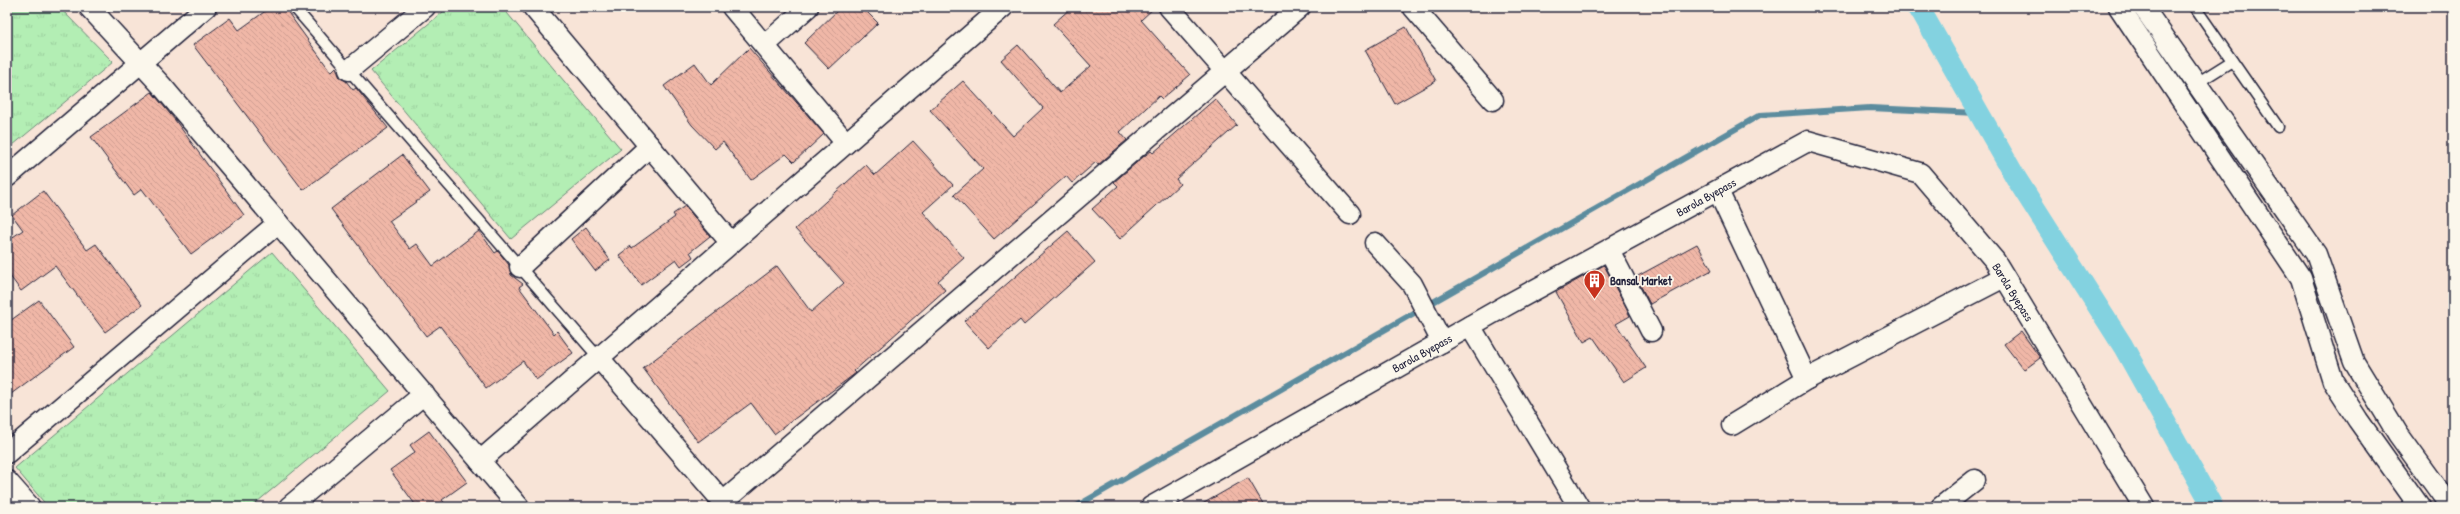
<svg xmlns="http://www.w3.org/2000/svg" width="2460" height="514" font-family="'Patrick Hand',sans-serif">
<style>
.park{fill:url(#park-tufts);stroke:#6a8878}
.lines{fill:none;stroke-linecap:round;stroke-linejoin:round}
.stream{stroke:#5c8c9e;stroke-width:6}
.canal{stroke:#83d2e0;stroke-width:21}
.building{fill:url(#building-back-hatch);stroke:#22223b}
.lane-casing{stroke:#22223b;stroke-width:13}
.street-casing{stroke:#22223b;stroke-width:23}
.lane{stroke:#fbf7ec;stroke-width:10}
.street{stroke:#fbf7ec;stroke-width:20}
.labels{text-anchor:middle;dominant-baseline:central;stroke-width:3.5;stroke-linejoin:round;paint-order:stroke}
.street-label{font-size:12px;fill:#22223b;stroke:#fbf7ec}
.poi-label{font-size:12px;font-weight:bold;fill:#22223b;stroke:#fbf7ec;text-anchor:start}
</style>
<defs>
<pattern id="park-tufts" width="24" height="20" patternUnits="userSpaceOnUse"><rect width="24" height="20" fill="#b3eeb4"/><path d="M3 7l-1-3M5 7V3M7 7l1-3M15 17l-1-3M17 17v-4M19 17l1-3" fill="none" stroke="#9acc9c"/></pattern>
<pattern id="building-back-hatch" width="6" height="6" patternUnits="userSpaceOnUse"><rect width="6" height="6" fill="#f0b7a7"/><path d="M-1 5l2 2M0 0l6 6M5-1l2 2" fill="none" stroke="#ce9d91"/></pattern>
</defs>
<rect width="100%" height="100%" fill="#f8e4d7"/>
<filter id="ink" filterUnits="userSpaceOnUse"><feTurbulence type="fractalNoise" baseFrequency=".025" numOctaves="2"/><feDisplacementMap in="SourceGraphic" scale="8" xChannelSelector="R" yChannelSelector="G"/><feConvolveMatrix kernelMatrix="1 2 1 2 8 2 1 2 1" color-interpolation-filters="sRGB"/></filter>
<g filter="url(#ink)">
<g class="park">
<polygon points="7,7 59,7 113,62 7,150"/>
<polygon points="449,7 502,7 621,149 511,239 371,71"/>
<polygon points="272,252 390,391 251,507 48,507 15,468"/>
</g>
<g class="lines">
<polyline class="stream" points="1075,507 1760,115 1870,108 1977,113"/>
<polyline class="canal" points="1916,7 1921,11 2016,178 2123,346 2213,507"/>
</g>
<g class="building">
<polygon points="271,7 284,7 331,72 336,67 340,78 346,81 353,90 356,88 388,128 303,190 193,45 230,18 239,30"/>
<polygon points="841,7 862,7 878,23 829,69 804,43"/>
<polygon points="1072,7 1155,7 1141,20 1190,75 1162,99 1159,96 1120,132 1127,140 1098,165 1096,162 1072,183 1066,176 994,239 954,195 983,169 930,110 963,81 1013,136 1043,108 1001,60 1018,45 1060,93 1091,66 1053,24"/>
<polygon points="1406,27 1436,81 1395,104 1365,50"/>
<polygon points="749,48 824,134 794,162 786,154 751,180 723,142 715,149 692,125 664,86 695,63 711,85"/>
<polygon points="152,92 175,120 244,215 191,254 142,189 134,195 91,137"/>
<polygon points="1215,99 1237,125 1176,179 1180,184 1120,239 1092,209 1118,186 1114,182 1143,157 1151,151 1153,153"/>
<polygon points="913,141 953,185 923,212 964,258 938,281 945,290 854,371 856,373 848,379 774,434 751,403 698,442 643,368 777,266 811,312 844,283 795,229 866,165 875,175"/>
<polygon points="402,155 430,192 389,221 410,249 417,244 433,266 479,231 495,253 498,251 509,265 511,275 523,284 519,287 554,334 557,331 573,353 536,380 523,361 486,388 440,326 426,336 331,209"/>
<polygon points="43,191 87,250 96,244 142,305 105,332 55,266 21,291 7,272 7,241 23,230 12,215"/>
<polygon points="685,206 710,236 690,252 693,257 681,266 676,259 641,285 619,255 631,246 632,248 675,217 673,214"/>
<polygon points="586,227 610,260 595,271 571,239"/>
<polygon points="1068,231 1095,262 1024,325 1020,320 989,348 964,321"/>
<polygon points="1697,244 1712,270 1650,304 1636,277"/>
<polygon points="1604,265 1630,316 1616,324 1646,368 1624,382 1593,337 1584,342 1556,292"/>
<polygon points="39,300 74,347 7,397 7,323"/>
<polygon points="2021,331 2040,358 2024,370 2004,344"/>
<polygon points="429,431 467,482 442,500 448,507 417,507 390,470 415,452 410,445"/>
<polygon points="1248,478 1265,507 1197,507"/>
</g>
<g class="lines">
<defs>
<g id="lane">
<polyline points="294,7 599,358"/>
<polyline points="2195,7 2278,127"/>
<polyline points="2197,83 2232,61"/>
</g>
<g id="street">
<polyline points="89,7 161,85 519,507"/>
<polyline points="533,7 731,243"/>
<polyline points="732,7 846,143"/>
<polyline points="1169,7 1350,214"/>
<polyline points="1413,7 1493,100"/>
<polyline points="2119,7 2301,278 2333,381 2358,420 2420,507"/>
<polyline points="2143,7 2316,254 2354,362 2398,434 2451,507"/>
<polyline points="765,45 808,7"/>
<polyline points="349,70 425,7"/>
<polyline points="7,177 206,7"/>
<polyline points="1718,191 1807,379 2004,277"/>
<polyline points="1375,243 1412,284 1442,342"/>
<polyline points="1609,250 1651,331"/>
<polyline points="520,267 650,146"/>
<polyline points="1470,326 1579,507"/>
<polyline points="599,358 723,502 1300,7"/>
<polyline points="1732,425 1807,379"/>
<polyline points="7,453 278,223"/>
<polyline points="480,461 1003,7"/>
<polyline points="7,481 30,507"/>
<polyline points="289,507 424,394"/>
<polyline points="1151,507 1507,305 1808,141 1920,173 1995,261 2144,507"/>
<polyline points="1941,507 1975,480"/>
</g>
</defs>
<use href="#lane" class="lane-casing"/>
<use href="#street" class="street-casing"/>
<use href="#lane" class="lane"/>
<use href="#street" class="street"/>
</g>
</g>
<defs>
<symbol id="building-pin" viewBox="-11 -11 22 30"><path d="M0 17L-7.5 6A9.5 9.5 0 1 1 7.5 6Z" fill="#c8321e" stroke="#fbf7ec"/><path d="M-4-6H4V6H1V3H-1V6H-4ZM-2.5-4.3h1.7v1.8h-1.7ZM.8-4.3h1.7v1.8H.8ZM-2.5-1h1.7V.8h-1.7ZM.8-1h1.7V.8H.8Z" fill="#fff"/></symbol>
</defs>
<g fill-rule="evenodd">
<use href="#building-pin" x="1582" y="268" width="25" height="34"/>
</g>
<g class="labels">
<g class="street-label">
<text transform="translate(1706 197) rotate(-29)">Barola Byepass</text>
<text transform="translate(2013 292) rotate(58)">Barola Byepass</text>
<text transform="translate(1422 353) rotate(-29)">Barola Byepass</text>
</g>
<g class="poi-label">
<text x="1610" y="280">Bansal Market</text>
</g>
</g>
<rect width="2460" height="514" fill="none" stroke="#fbf7ec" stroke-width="24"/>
<rect x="12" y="12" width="2436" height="490" fill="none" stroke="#22223b" stroke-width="1.5" filter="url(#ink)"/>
</svg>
